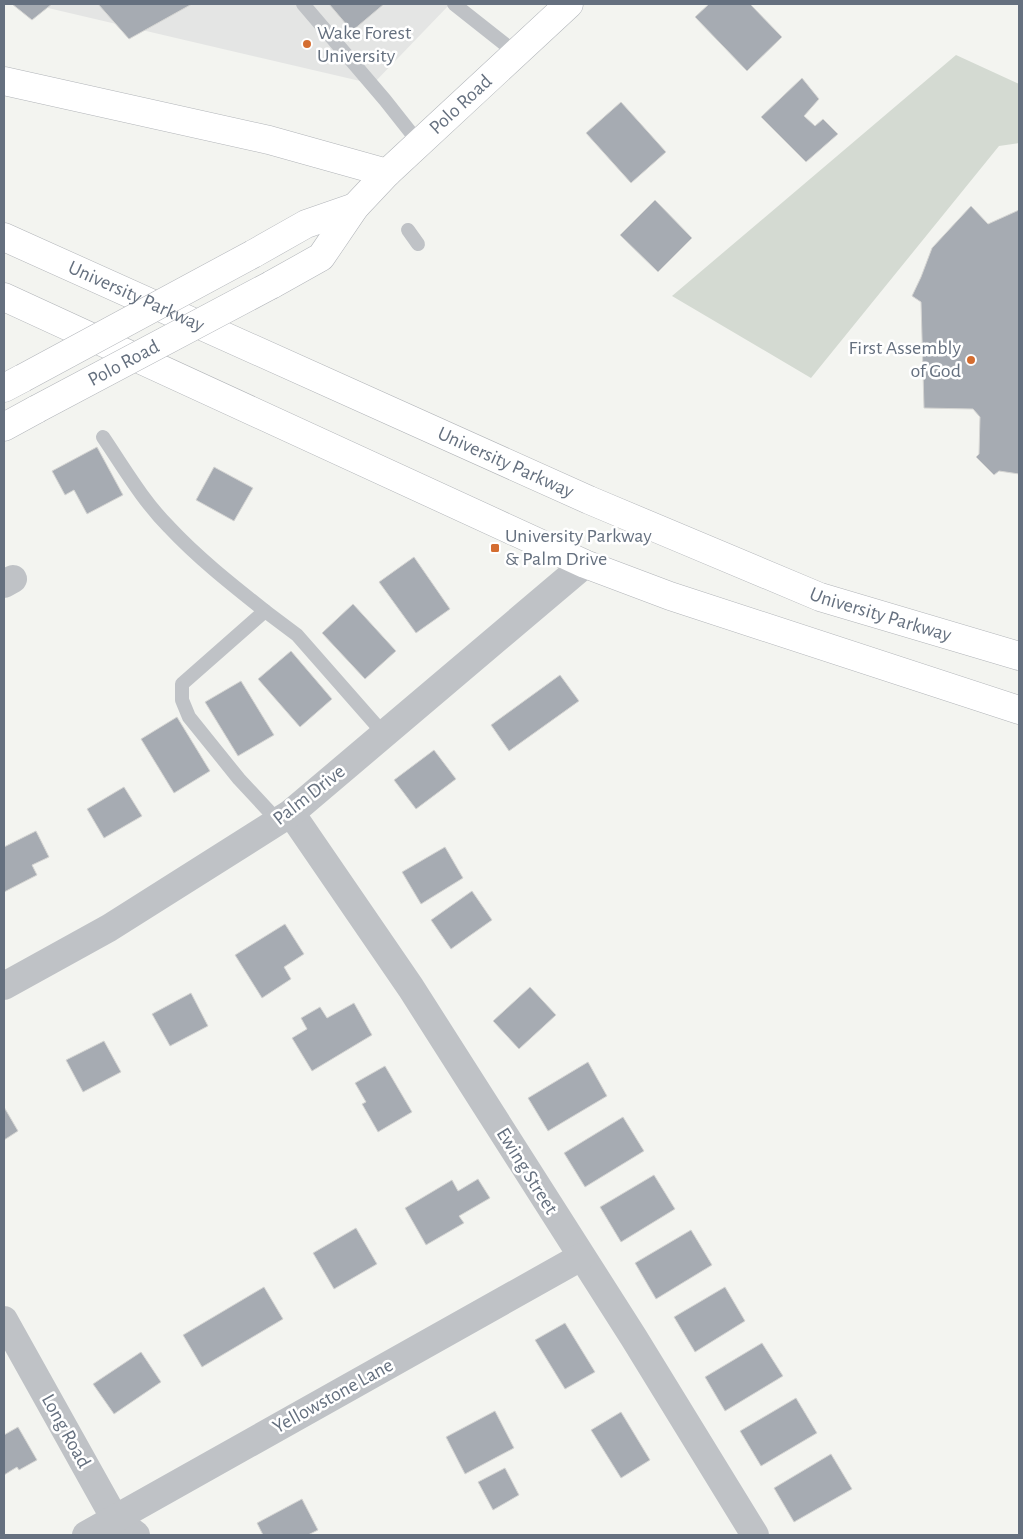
<svg xmlns="http://www.w3.org/2000/svg" width="1023" height="1539" font-family="'Alegreya Sans',sans-serif">
<style>
.built{fill:#e4e5e4}
.green{fill:#d4dad2}
.building{fill:#a6abb2;stroke:#d5d5d3}
.lines{fill:none;stroke-linecap:round;stroke-linejoin:round}
.secondary-casing{stroke:#b2b5ba;stroke-width:29}
.primary-casing{stroke:#b1b4b8;stroke-width:29}
.service{stroke:#bfc2c6;stroke-width:14}
.minor{stroke:#bfc2c6;stroke-width:28}
.secondary{stroke:#fff;stroke-width:28}
.primary{stroke:#fff;stroke-width:28}
.secondary-bridge-casing{stroke:#b2b5ba;stroke-width:29;stroke-linecap:butt}
.secondary-bridge{stroke:#fff;stroke-width:28}
.poi-dot{fill:#d46d30;stroke:#fff;stroke-width:2}
.labels{text-anchor:middle;dominant-baseline:central;stroke-width:5;stroke-linejoin:round;paint-order:stroke}
.poi-label{font-size:20px;fill:#65707f;stroke:#fff;text-anchor:start}
.street-label{font-size:20px;fill:#65707f;stroke:#fff}
</style>
<rect width="100%" height="100%" fill="#f3f4f0"/>
<polygon class="built" points="31,4 450,4 373,84"/>
<polygon class="green" points="956,55 1019,84 1019,143 999,146 811,378 672,296"/>
<g class="building">
<polygon points="12,4 52,4 32,20"/>
<polygon points="98,4 192,4 129,39"/>
<polygon points="329,4 384,4 352,31"/>
<polygon points="709,4 750,4 782,37 747,71 695,17"/>
<polygon points="802,78 819,99 804,116 815,126 823,119 838,134 806,162 761,117"/>
<polygon points="621,102 666,152 631,183 586,133"/>
<polygon points="655,200 692,238 658,272 620,235"/>
<polygon points="971,206 988,224 1019,210 1019,474 999,471 994,475 976,457 979,454 980,417 973,409 924,408 921,302 912,296 921,277 932,248"/>
<polygon points="97,447 123,495 87,514 74,490 65,495 52,471"/>
<polygon points="214,467 253,488 234,521 196,500"/>
<polygon points="414,557 450,609 416,633 379,582"/>
<polygon points="353,604 396,651 365,679 322,633"/>
<polygon points="291,651 332,699 300,727 258,679"/>
<polygon points="560,675 579,701 509,751 491,725"/>
<polygon points="241,681 274,735 238,756 205,702"/>
<polygon points="177,717 210,771 174,793 141,739"/>
<polygon points="434,750 456,779 416,809 394,780"/>
<polygon points="124,787 142,816 104,838 87,809"/>
<polygon points="36,831 49,857 32,865 37,875 4,892 4,847"/>
<polygon points="445,847 463,878 421,904 402,872"/>
<polygon points="472,891 492,920 451,949 431,920"/>
<polygon points="285,924 304,954 284,967 291,979 262,998 235,955"/>
<polygon points="530,987 556,1015 519,1049 493,1021"/>
<polygon points="191,993 208,1026 170,1046 152,1014"/>
<polygon points="354,1003 372,1035 312,1071 292,1038 307,1029 301,1018 320,1007 327,1018"/>
<polygon points="104,1041 121,1072 83,1092 66,1060"/>
<polygon points="588,1062 607,1096 548,1131 528,1098"/>
<polygon points="385,1066 412,1112 378,1132 362,1104 366,1102 355,1083"/>
<polygon points="4,1107 18,1131 4,1140"/>
<polygon points="623,1117 644,1151 585,1187 564,1153"/>
<polygon points="654,1175 675,1209 621,1242 600,1207"/>
<polygon points="478,1179 490,1198 459,1216 464,1223 426,1245 405,1208 452,1180 458,1191"/>
<polygon points="356,1228 377,1264 334,1289 313,1253"/>
<polygon points="691,1230 712,1265 656,1299 635,1263"/>
<polygon points="264,1287 283,1319 202,1367 183,1335"/>
<polygon points="725,1287 745,1321 695,1352 674,1317"/>
<polygon points="565,1323 595,1372 565,1389 535,1340"/>
<polygon points="762,1343 783,1376 725,1411 705,1377"/>
<polygon points="141,1352 161,1382 114,1414 93,1384"/>
<polygon points="796,1398 817,1433 761,1466 740,1431"/>
<polygon points="495,1411 514,1448 465,1474 446,1437"/>
<polygon points="621,1412 650,1460 621,1478 591,1430"/>
<polygon points="18,1427 37,1460 19,1470 17,1467 4,1475 4,1435"/>
<polygon points="831,1454 852,1489 794,1522 774,1488"/>
<polygon points="505,1468 519,1495 493,1510 478,1482"/>
<polygon points="302,1499 318,1530 308,1535 263,1535 257,1523"/>
</g>
<g class="lines">
<defs>
<g id="secondary">
<polyline points="253,254 306,224 355,207"/>
<path id="s1" d="M 271,285 L 321,257 L 355,207 L 387,173 L 569,4"/>
<polyline points="4,388 23,378"/>
<polyline points="4,427 37,409"/>
</g>
<g id="primary">
<polyline points="4,81 269,140 387,173"/>
<path id="s2" d="M 4,237 L 589,500 L 820,597 L 1019,656"/>
<polyline points="4,297 585,564 670,596 1019,710"/>
</g>
</defs>
<use href="#secondary" class="secondary-casing"/>
<use href="#primary" class="primary-casing"/>
<g class="service">
<polyline points="303,4 385,100 419,143"/>
<polyline points="454,4 516,53"/>
<polyline points="408,230 418,244"/>
<path d="M 103,437 C 124,468 143,501 169,527 C 198,558 231,584 265,611"/>
<polyline points="278,821 239,779 189,717 182,700 182,684 265,611 297,635 384,734"/>
</g>
<g class="minor">
<polyline points="4,584 13,579"/>
<polyline points="291,813 411,988 634,1338 755,1535"/>
<polyline points="4,986 109,928 291,813 585,564"/>
<polyline points="4,1320 115,1519 136,1535"/>
<polyline points="86,1535 581,1257"/>
</g>
<use href="#secondary" class="secondary"/>
<use href="#primary" class="primary"/>
<defs>
<g id="secondary-bridge">
<polyline points="23,378 253,254"/>
<path id="s3" d="M 37,409 L 271,285"/>
</g>
</defs>
<use href="#secondary-bridge" class="secondary-bridge-casing"/>
<use href="#secondary-bridge" class="secondary-bridge"/>
</g>
<g class="poi-dot">
<circle cx="307" cy="44" r="5"/>
<circle cx="971" cy="360" r="5"/>
<rect x="490" y="543" width="10" height="10" rx="2.5"/>
</g>
<g class="labels">
<g class="poi-label">
<text x="317" y="33">Wake Forest<tspan x="317" dy="23">University</tspan></text>
<text x="961" y="348" text-anchor="end">First Assembly<tspan x="961" dy="23">of God</tspan></text>
<text x="505" y="536">University Parkway<tspan x="505" dy="23">&amp; Palm Drive</tspan></text>
</g>
<g class="street-label">
<text stroke="none"><textPath href="#s1" startOffset="265">Polo Road</textPath></text>
<text stroke="none"><textPath href="#s2" startOffset="145">University Parkway</textPath></text>
<text stroke="none"><textPath href="#s3" startOffset="98">Polo Road</textPath></text>
<text stroke="none"><textPath href="#s2" startOffset="550">University Parkway</textPath></text>
<text stroke="none"><textPath href="#s2" startOffset="955">University Parkway</textPath></text>
<text transform="translate(309 795) rotate(-38)">Palm Drive</text>
<text transform="translate(527 1171) rotate(58)">Ewing Street</text>
<text transform="translate(333 1396) rotate(-29)">Yellowstone Lane</text>
<text transform="translate(66 1431) rotate(61)">Long Road</text>
</g>
</g>
<rect width="1023" height="1539" fill="none" stroke="#65707f" stroke-width="10"/>
</svg>
